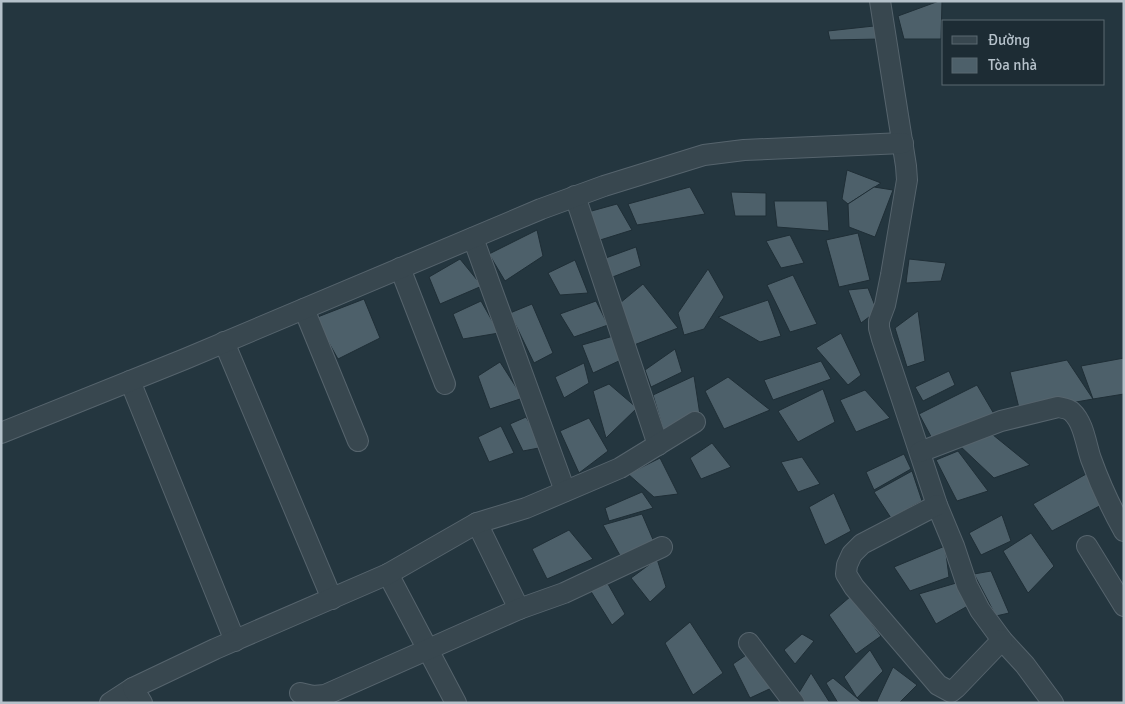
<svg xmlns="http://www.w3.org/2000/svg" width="1125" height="704" font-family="Signika,sans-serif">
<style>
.building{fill:#4d606a;stroke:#1f2e36}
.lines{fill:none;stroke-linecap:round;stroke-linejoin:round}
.street-casing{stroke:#56646d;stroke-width:22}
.street{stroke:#38474f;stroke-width:20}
</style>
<rect width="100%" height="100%" fill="#24363f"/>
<g class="building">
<polygon points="939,1 942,1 941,39 904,39 898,16"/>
<polygon points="874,26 880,39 830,40 828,31"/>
<polygon points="847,170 881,183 848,204 842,199"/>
<polygon points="690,187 705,214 637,225 628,204"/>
<polygon points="874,187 893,190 875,237 849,227 848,204"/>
<polygon points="731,192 766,193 766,216 735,216"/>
<polygon points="774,201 827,201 829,231 777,227"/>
<polygon points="617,204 632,230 597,241 588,212"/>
<polygon points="537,230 543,256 505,281 489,254"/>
<polygon points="858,233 870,280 839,287 826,240"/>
<polygon points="790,235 804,263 781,268 766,241"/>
<polygon points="636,247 641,266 610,278 603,259"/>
<polygon points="460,259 482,286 440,304 429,277"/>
<polygon points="909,259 946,263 941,281 906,283"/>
<polygon points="575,260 588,293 560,295 548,273"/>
<polygon points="708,269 724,297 704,329 684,335 678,313"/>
<polygon points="793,275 817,324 790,332 767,285"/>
<polygon points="643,284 678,328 634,345 614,308"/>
<polygon points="868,288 877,311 861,323 848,290"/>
<polygon points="364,299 380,338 338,359 315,318"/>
<polygon points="768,300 781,336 760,342 718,317"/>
<polygon points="481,301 499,333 463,339 453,314"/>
<polygon points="596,301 608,325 574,337 560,314"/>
<polygon points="532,304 553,353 534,363 510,313"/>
<polygon points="918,311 925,361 907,367 895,328"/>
<polygon points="841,333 861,375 848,385 816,348"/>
<polygon points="617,335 621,360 593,373 582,345"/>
<polygon points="675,349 682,372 651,387 645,370"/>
<polygon points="1124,358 1124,394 1093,399 1081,366"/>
<polygon points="1067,360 1093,399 1020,412 1010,372"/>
<polygon points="821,361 831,379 773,400 764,380"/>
<polygon points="500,362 523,398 490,409 478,376"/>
<polygon points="584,363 589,383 564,398 555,377"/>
<polygon points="949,371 955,385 923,401 915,387"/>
<polygon points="694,376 700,415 664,432 653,395"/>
<polygon points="728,377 770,410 724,429 705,391"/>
<polygon points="609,384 637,408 606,438 593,391"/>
<polygon points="977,385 997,419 936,446 919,414"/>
<polygon points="823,389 835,422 798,442 778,411"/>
<polygon points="865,390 890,418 856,432 840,400"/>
<polygon points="526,417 544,447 523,451 510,424"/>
<polygon points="589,418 608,451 579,473 560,431"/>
<polygon points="501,426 514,453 489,462 478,437"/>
<polygon points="987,430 1030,465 994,478 959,445"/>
<polygon points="712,443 731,467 701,479 690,458"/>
<polygon points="958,451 988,491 957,501 936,460"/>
<polygon points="904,454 911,469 874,490 866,472"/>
<polygon points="802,457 820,484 798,492 781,462"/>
<polygon points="660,458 678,494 654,497 628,474"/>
<polygon points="1095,469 1111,500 1052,531 1033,504"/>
<polygon points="912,471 922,501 891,518 874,492"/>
<polygon points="642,492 653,508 609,521 605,508"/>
<polygon points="834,493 851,531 825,545 809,507"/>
<polygon points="642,514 654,542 622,559 603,525"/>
<polygon points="1002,515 1011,541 981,555 969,533"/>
<polygon points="569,530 593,559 547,579 532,549"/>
<polygon points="1031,533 1054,566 1028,593 1003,551"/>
<polygon points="945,546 949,577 910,591 894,567"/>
<polygon points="657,559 666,587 650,602 631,578"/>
<polygon points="991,571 1009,613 996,616 974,574"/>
<polygon points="963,581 973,603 936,624 919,594"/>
<polygon points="608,584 625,614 612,625 590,590"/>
<polygon points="851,596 881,636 856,654 829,615"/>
<polygon points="690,622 723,673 693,695 665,643"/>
<polygon points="802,634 814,641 795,664 784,650"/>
<polygon points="755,649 778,685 750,698 733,664"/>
<polygon points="870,650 883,671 857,698 844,677"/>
<polygon points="893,667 917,685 899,703 879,703 877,701"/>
<polygon points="811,673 830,703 802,703 797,696"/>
<polygon points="833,678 863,703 838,703 826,683"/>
</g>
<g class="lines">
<defs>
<g id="street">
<polyline points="880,1 906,166 907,180 891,275 885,305 879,321 879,328 882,339 937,505 954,546 967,585 980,610 1002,640 1025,665 1053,703"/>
<polyline points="575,196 658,445"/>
<polyline points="473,238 565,491"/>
<polyline points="400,268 445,384"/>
<polyline points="304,309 358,441"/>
<polyline points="224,342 332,599"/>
<polyline points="130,381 235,641"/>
<polyline points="1,433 185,359 541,209 604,186 704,155 744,150 903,143"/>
<path d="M 920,452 L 1001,421 L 1058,407 C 1063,408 1068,408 1072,412 C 1084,423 1086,445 1091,459 C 1100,484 1111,508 1124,531"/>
<polyline points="937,505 862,544 852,554 847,565 846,574 854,587 938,685 951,692 956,688 1002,640"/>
<polyline points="477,523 519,609"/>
<polyline points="1087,546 1124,606"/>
<polyline points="388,574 456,703"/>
<polyline points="749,643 794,703"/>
<polyline points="300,693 313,696 325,695 519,609 564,593 662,547"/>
<polyline points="110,703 133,688"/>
<polyline points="142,703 133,688 215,649 388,574 477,523 526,508 620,468 695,422"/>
</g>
</defs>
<use href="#street" class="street-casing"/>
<use href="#street" class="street"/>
</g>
<rect width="1125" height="704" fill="none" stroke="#b5c1ca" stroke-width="5"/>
<rect x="942" y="20" width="162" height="65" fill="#1d2c34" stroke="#5a6870"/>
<rect x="952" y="36" width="25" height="8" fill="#38474f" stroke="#5a6870"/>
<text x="988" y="45" font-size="15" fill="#b5c1ca">Đường</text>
<rect x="952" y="58" width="25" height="15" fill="#4d606a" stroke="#5a6870"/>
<text x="988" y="70" font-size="15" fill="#b5c1ca">Tòa nhà</text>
</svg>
